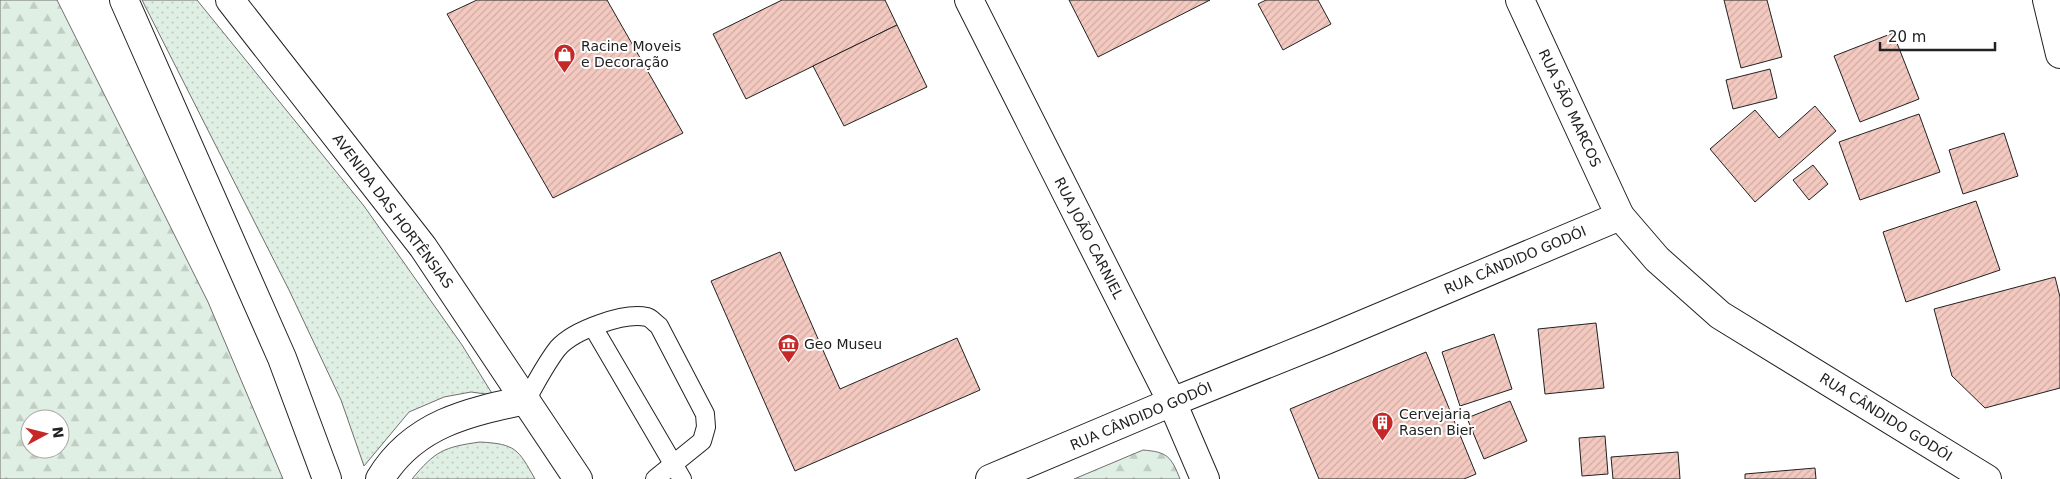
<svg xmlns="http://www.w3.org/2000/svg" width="2060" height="479" font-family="'DejaVu Sans',sans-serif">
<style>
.grass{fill:url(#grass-dots);stroke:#6f6f6f}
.forest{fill:url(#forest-firs);stroke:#6f6f6f;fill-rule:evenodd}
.building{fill:url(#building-hatch);stroke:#222}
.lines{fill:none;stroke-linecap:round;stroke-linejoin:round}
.service-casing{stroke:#222;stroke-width:20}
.minor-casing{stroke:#222;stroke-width:30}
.tertiary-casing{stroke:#222;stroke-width:30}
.primary-casing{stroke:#222;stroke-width:30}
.service{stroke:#fff;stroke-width:18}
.minor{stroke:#fff;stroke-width:28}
.tertiary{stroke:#fff;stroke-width:28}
.primary{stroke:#fff;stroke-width:28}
.labels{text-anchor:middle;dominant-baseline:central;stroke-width:4;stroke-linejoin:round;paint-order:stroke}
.poi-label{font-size:14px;fill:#222;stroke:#fff;text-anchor:start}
.street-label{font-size:14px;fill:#222;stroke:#fff}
</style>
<defs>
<pattern id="grass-dots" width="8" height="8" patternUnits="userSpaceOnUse" patternTransform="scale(1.25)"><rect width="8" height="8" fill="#e0efe3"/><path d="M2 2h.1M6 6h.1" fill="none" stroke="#c0cdc2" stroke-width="1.8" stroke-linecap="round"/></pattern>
<pattern id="forest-firs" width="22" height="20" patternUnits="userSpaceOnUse" patternTransform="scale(1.25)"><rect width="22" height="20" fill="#e0efe3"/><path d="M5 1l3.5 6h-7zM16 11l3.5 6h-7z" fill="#c0cdc2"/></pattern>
<pattern id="building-hatch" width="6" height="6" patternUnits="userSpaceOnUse" patternTransform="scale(1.25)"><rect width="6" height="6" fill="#f3c9c0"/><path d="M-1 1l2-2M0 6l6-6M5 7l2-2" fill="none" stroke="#d0aca5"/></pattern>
</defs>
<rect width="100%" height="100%" fill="#fff"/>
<g class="grass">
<polygon points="142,0 197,0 364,206 462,345 493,395 471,392 444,397 409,412 364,466 341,400 289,290"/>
<path d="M 480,442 C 516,444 518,449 535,479 L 412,479 C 435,451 444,447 480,442 Z"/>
</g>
<g class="forest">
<path d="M 0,0 L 57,0 L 208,302 L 283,479 L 0,479 ZM 30,419 L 60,419 L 60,449 L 30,449 Z"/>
<path d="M 1143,450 C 1167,452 1171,456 1180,479 L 1074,479 Z"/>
</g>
<g class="building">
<polygon points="477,0 607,0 683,133 553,198 447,14"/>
<polygon points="782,0 885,0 897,25 746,99 713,34"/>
<polygon points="1069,0 1210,0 1098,57"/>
<polygon points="1266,0 1318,0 1331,24 1283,50 1258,4"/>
<polygon points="1724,0 1767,0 1782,57 1741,68"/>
<polygon points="897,25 927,87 844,126 813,66"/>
<polygon points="1893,33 1919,99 1860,122 1834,56"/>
<polygon points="1770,69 1777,98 1733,109 1726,80"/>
<polygon points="1815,106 1836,131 1755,202 1710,149 1755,110 1779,138"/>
<polygon points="1919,114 1940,172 1860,200 1839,142"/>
<polygon points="2004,133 2018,176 1963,194 1949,150"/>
<polygon points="1813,165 1828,184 1809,200 1793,180"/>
<polygon points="1976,201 2000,270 1906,302 1883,232"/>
<polygon points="780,252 840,389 957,338 980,390 795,471 711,281"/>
<polygon points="2055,277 2060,297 2060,388 1985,408 1952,376 1934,309"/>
<polygon points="1596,323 1604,388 1545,394 1538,329"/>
<polygon points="1494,334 1512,389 1460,406 1442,352"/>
<polygon points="1426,352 1476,474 1464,479 1319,479 1290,409"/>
<polygon points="1510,401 1527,441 1484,459 1467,418"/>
<polygon points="1605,436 1608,474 1582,476 1579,438"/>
<polygon points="1678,452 1680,479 1613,479 1611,457"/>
<polygon points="1815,468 1816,479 1745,479 1745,474"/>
</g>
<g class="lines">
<defs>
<g id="service">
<polyline points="593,327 682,479"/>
<path d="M 526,400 C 536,383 546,363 558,348 C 574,330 624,312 647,317 C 651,318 655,323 659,326 L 705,414 L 706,427 L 702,441 L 655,479"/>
</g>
<g id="minor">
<polyline points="1520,0 1620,216"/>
<polyline points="2047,0 2060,54"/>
<polyline points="1205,479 1172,402 1326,340 1620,216 1657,259 1720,315 1987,479"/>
</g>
<polyline id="tertiary" points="969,0 1172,402 990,479"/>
<g id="primary">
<polyline points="124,0 282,358 327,479"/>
<polyline points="230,0 423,247 578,479"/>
<path d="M 380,479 C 413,424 468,412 526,400"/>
</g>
</defs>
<use href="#service" class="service-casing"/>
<use href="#minor" class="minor-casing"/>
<use href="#tertiary" class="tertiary-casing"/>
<use href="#primary" class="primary-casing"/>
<use href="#service" class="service"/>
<use href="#minor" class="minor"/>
<use href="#tertiary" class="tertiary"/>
<use href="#primary" class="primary"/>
</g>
<defs>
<symbol id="shop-pin" viewBox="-11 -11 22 30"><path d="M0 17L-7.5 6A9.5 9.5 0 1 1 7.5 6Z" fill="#c62828" stroke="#fff"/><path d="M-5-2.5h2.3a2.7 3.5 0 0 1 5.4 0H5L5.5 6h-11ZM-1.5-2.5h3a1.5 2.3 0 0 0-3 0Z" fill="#fff"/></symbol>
<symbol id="museum-pin" viewBox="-11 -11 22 30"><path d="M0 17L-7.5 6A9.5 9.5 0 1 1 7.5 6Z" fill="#c62828" stroke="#fff"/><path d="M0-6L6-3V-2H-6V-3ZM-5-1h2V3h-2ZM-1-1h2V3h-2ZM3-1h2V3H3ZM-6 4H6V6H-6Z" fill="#fff"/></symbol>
<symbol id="building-pin" viewBox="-11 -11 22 30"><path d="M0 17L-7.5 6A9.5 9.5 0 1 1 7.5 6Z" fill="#c62828" stroke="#fff"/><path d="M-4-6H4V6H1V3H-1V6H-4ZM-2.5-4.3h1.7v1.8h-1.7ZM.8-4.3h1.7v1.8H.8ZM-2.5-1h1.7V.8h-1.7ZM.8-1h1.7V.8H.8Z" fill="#fff"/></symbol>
</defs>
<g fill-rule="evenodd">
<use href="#shop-pin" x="552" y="42" width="25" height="34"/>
<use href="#museum-pin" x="776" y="332" width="25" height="34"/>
<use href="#building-pin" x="1370" y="410" width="25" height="34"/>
</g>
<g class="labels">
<g class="poi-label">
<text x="581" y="46">Racine Moveis<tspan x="581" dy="16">e Decoração</tspan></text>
<text x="804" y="344">Geo Museu</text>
<text x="1399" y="414">Cervejaria<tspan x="1399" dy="16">Rasen Bier</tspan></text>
</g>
<g class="street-label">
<text transform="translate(1570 108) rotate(65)">RUA SÃO MARCOS</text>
<text transform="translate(393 211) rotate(53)">AVENIDA DAS HORTÊNSIAS</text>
<text transform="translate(1089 238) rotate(63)">RUA JOÃO CARNIEL</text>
<text transform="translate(1515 260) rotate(-23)">RUA CÂNDIDO GODÓI</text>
<text transform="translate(1141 416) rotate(-23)">RUA CÂNDIDO GODÓI</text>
<text transform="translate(1886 417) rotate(32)">RUA CÂNDIDO GODÓI</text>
</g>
</g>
<g transform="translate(45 434) rotate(83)"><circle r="24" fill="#ffffff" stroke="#a7a7a7"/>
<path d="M0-4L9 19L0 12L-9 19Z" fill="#c62828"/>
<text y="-8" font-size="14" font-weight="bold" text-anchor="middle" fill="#222222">N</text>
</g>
<path d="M1880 42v8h115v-8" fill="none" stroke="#222222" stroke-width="2.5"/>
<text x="1888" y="42" font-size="15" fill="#222222" stroke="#ffffff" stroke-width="4" paint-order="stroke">20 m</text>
</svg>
